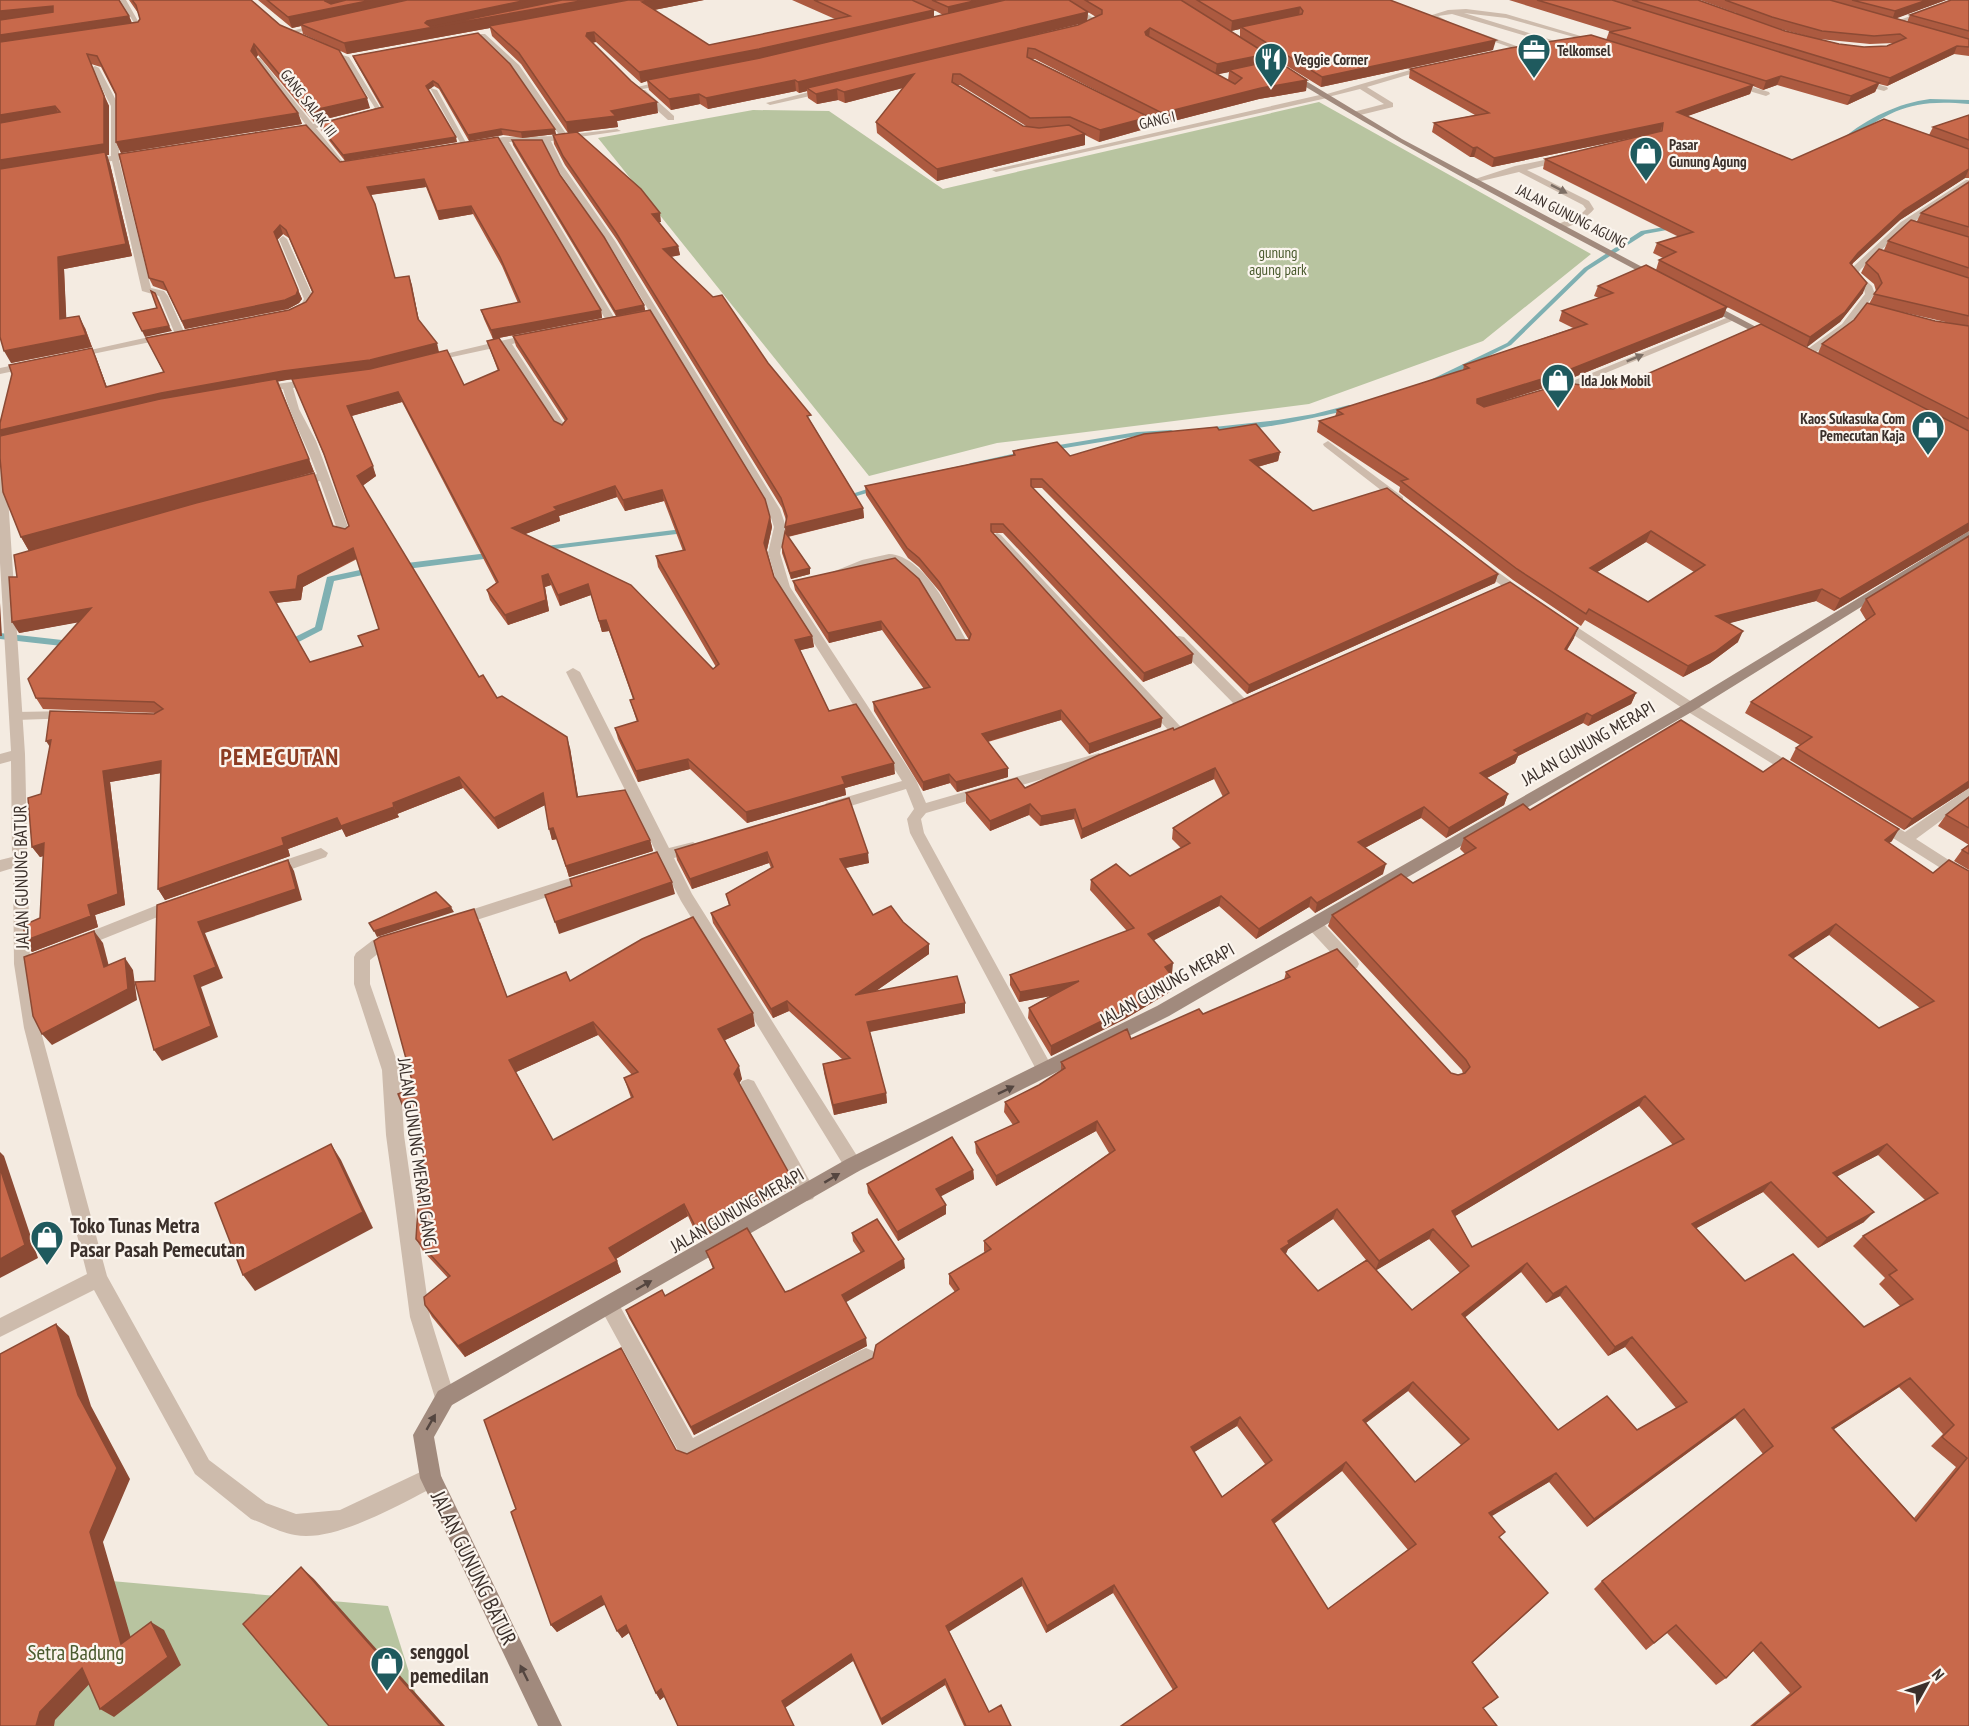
<svg xmlns="http://www.w3.org/2000/svg" width="1969" height="1726" font-family="'PT Sans Narrow',sans-serif">
<style>
.green{fill:#b8c4a0}
.lines{fill:none;stroke-linecap:round;stroke-linejoin:round}
.stream{fill:#7fb0b2;fill-rule:evenodd}
.lane{fill:#cdbbac;fill-rule:evenodd}
.street{fill:#cdbbac;fill-rule:evenodd}
.secondary{fill:#a18a7d;fill-rule:evenodd}
.wall{fill:#ac5a40;fill-rule:evenodd}
.shaded-wall{fill:#8c4a34}
.building{fill:#c8694b;stroke:#8c4a34;stroke-width:1.5;fill-rule:evenodd}
.oneway{fill:#7d6f65}
.oneway2{fill:#544640}
.labels{text-anchor:middle;dominant-baseline:central;stroke-width:4.5;stroke-linejoin:round;paint-order:stroke}
.far-poi-label{font-size:15px;font-weight:bold;fill:#3b302b;stroke:#fbf5ee;text-anchor:start}
.far-street-label{font-size:15px;fill:#3b302b;stroke:#fbf5ee}
.far-park-label{font-size:15px;fill:#4a5a2e;stroke:#fbf5ee}
.street-label{font-size:18px;fill:#3b302b;stroke:#fbf5ee}
.near-poi-label{font-size:21px;font-weight:bold;fill:#3b302b;stroke:#fbf5ee;text-anchor:start}
.near-street-label{font-size:21px;fill:#3b302b;stroke:#fbf5ee}
.near-park-label{font-size:21px;fill:#4a5a2e;stroke:#fbf5ee}
.district-label{font-size:24px;font-weight:bold;letter-spacing:1.5px;fill:#8c3b22;stroke:#fbf5ee}
</style>
<rect width="100%" height="100%" fill="#f4ebe1"/>
<g class="green">
<polygon points="1319,102 1591,254 1483,341 1309,404 997,443 869,476 598,138 753,110 829,111 943,189"/>
<polygon points="0,1571 388,1606 426,1726 0,1726"/>
</g>
<g class="lines">
<g class="stream">
<path d="M 1930,99 L 1969,100 L 1969,104 C 1910,99 1895,109 1847,140 L 1842,139 C 1868,118 1898,103 1930,99 Z"/>
<polygon points="1676,225 1679,227 1678,228 1645,234 1588,270 1511,345 1433,384 1426,382 1507,343 1584,268 1641,231"/>
<path d="M 1349,405 L 1352,405 L 1352,409 C 1329,415 1217,440 1201,430 L 1205,428 L 1278,420 L 1314,414 Z"/>
<polygon points="1171,430 1175,432 1174,434 1137,436 1047,451 1043,449 1047,447 1137,432"/>
<polygon points="1026,451 1029,451 1029,455 971,467 967,465 971,463"/>
<polygon points="877,486 883,486 884,488 843,500 839,498"/>
<polygon points="690,528 694,530 693,532 538,551 534,549 538,547"/>
<polygon points="496,552 499,553 499,557 399,570 395,567 399,564"/>
<polygon points="374,567 377,568 377,572 334,581 322,630 287,648 281,648 279,646 281,644 315,627 327,577"/>
<polygon points="0,633 71,641 75,644 71,647 0,639"/>
</g>
<g class="lane">
<polygon points="1466,9 1506,14 1584,37 1581,39 1506,18 1464,13 1555,41 1553,44 1452,14 1438,16 1451,23 1449,26 1429,16 1448,10"/>
<polygon points="1477,32 1522,48 1523,49 1518,50 1475,35"/>
<polygon points="1424,66 1431,68 1367,87 1393,103 1393,107 1356,116 1353,112 1384,104 1360,89 1324,98 1320,96"/>
<polygon points="1732,81 1769,92 1770,94 1766,96 1729,85"/>
<path d="M 1563,156 L 1566,156 L 1566,160 L 1527,170 L 1589,201 L 1594,209 C 1587,218 1565,233 1554,226 L 1581,214 L 1586,209 L 1583,205 L 1519,172 L 1473,183 L 1469,181 L 1515,166 Z"/>
<polygon points="70,711 77,715 75,718 16,720 9,716 16,712"/>
</g>
<g class="street">
<polygon points="120,0 126,0 142,28 127,33 127,31 136,26"/>
<polygon points="1057,0 1065,0 1100,22 1087,30 1083,30 1083,28 1093,22"/>
<polygon points="1953,0 1962,0 1894,25 1889,24"/>
<polygon points="322,23 324,26 287,35 284,33"/>
<polygon points="481,34 485,34 519,65 567,135 617,129 621,131 551,141 563,166 615,241 780,509 786,527 780,553 790,587 916,780 926,803 1099,753 1106,758 1104,761 926,813 921,819 924,833 1051,1065 1054,1070 1051,1075 1045,1077 1039,1075 910,833 907,819 914,809 906,789 831,812 824,807 826,803 902,781 778,587 768,553 774,527 768,509 607,241 555,166 543,141 509,142 617,322 615,324 607,322 501,143 481,145 477,143 503,137 560,136 513,68 481,36"/>
<polygon points="322,49 349,57 382,111 361,118 361,114 375,108 344,59 322,51"/>
<polygon points="256,58 260,58 313,124 340,119 340,123 316,128 345,164 345,168 339,168 309,129 284,133 284,129 306,125"/>
<polygon points="95,66 99,68 119,106 119,155 139,152 143,154 119,160 151,288 164,291 168,296 185,334 183,336 175,334 159,296 142,291 112,161 89,164 85,162 111,156 111,106 91,68"/>
<polygon points="1858,79 1887,87 1888,89 1884,91 1855,83"/>
<polygon points="667,80 670,84 637,90 633,88"/>
<polygon points="430,88 437,90 469,148 462,146"/>
<polygon points="825,88 828,92 770,105 766,103"/>
<polygon points="639,90 645,90 674,116 674,120 668,120 639,94"/>
<polygon points="1324,94 1327,98 996,172 992,170"/>
<polygon points="1966,180 1969,180 1969,186 1907,226 1861,269 1858,273 1872,286 1875,294 1848,328 1810,357 1802,357 1802,353 1842,324 1865,294 1864,289 1848,273 1855,265 1901,222"/>
<polygon points="283,236 287,239 314,299 308,309 296,314 291,311 301,305 304,299 279,239"/>
<polygon points="1731,316 1739,318 1557,393 1548,391"/>
<polygon points="167,333 172,336 170,338 73,358 68,355"/>
<polygon points="534,333 539,336 537,338 512,344 568,430 567,432 559,432 503,346 429,362 424,359"/>
<polygon points="29,362 33,363 33,367 0,374 0,368"/>
<path d="M 314,379 L 319,382 L 318,384 L 293,388 L 299,409 L 316,441 L 351,535 L 345,539 L 339,535 L 320,481 L 298,486 L 292,483 L 317,474 C 307,445 291,419 283,389 L 261,392 L 256,389 L 261,386 Z"/>
<polygon points="1328,441 1403,497 1403,501 1395,501 1324,446 1323,444"/>
<path d="M 0,464 L 6,467 L 25,754 L 30,964 L 40,1028 L 107,1276 L 209,1460 L 266,1503 L 296,1514 L 340,1510 L 431,1467 L 438,1471 L 442,1478 L 438,1485 C 402,1503 335,1543 295,1535 C 281,1533 265,1524 251,1519 L 195,1474 L 94,1290 L 0,1337 L 0,1318 L 87,1274 L 24,1028 L 14,964 L 13,868 L 0,872 L 0,860 L 12,857 L 11,761 L 0,764 L 0,754 L 11,751 L 0,563 Z"/>
<polygon points="997,533 1001,535 1180,726 1182,729 1180,732 1170,732 993,539 991,537"/>
<path d="M 889,554 C 926,556 953,617 969,645 L 968,648 L 958,648 C 945,627 917,563 890,561 C 872,560 853,572 836,577 L 830,573 L 862,560 Z"/>
<polygon points="1481,560 1526,592 1526,598 1518,598 1477,567 1475,564"/>
<polygon points="1560,616 1695,704 1799,768 1801,771 1799,774 1789,774 1685,710 1556,623 1556,617"/>
<polygon points="1179,636 1184,637 1247,701 1249,704 1247,707 1237,707 1174,643 1174,637"/>
<polygon points="573,668 580,672 669,848 693,842 700,847 698,851 674,858 692,894 859,1159 862,1165 859,1171 853,1173 847,1171 681,901 661,862 641,867 636,866 634,862 636,858 656,852 566,672"/>
<polygon points="1969,788 1969,800 1916,839 1969,873 1969,886 1874,826 1872,822 1879,817 1905,832"/>
<polygon points="321,848 328,853 326,857 272,876 264,870 267,866"/>
<polygon points="589,872 597,878 594,882 458,926 452,924 450,920 452,916"/>
<polygon points="175,898 180,900 183,904 180,908 78,949 72,947 70,943 72,939"/>
<polygon points="1314,918 1320,920 1357,960 1359,964 1357,968 1345,968 1308,928 1306,924 1308,920"/>
<polygon points="395,934 401,936 403,940 401,944 384,949 370,960 370,984 400,1070 404,1135 430,1317 455,1398 452,1405 445,1408 438,1405 435,1398 410,1317 386,1135 382,1070 354,984 354,957 356,953 373,940"/>
<polygon points="748,1079 754,1081 813,1187 816,1193 813,1199 807,1201 801,1199 739,1086 742,1081"/>
<polygon points="609,1296 616,1299 693,1438 859,1351 866,1348 873,1351 876,1358 873,1365 689,1461 682,1458 602,1311 599,1305 602,1299"/>
</g>
<g class="secondary">
<path d="M 1249,49 L 1253,49 L 1402,139 L 1661,277 L 1653,279 C 1516,206 1379,136 1249,51 Z"/>
<polygon points="1703,302 1709,302 1775,337 1767,339 1703,306"/>
<polygon points="1969,531 1969,540 1695,710 1169,1016 859,1171 452,1405 434,1437 441,1476 562,1726 538,1726 420,1478 413,1435 438,1391 847,1159 1157,1006 1685,704"/>
</g>
</g>
<g class="wall">
<polygon points="0,0 129,16 132,23 138,22 140,19 138,13 129,0 251,0 370,108 314,122 258,55 256,58 298,113 302,124 121,153 116,142 116,96 101,67 91,64 109,106 109,155 107,155 110,164 132,256 64,269 66,318 85,328 92,347 11,363"/>
<path d="M 258,0 L 704,0 L 654,10 L 709,45 L 835,19 L 792,0 L 1390,0 L 1493,50 L 1321,87 L 1240,37 L 1240,29 L 1231,31 L 1267,54 L 1266,62 L 1307,80 L 1306,91 L 1259,99 L 1162,124 L 1149,117 L 1148,128 L 1099,142 L 1085,135 L 1085,145 L 937,181 L 877,133 L 876,122 L 903,88 L 845,103 L 838,100 L 817,104 L 808,98 L 807,91 L 799,93 L 796,91 L 708,109 L 700,104 L 671,110 L 649,90 L 647,81 L 641,83 L 596,42 L 592,43 L 658,113 L 617,121 L 618,127 L 577,132 L 661,222 L 658,222 L 678,246 L 680,255 L 671,257 L 768,363 L 811,422 L 863,508 L 864,518 L 788,537 L 810,568 L 810,574 L 791,579 L 782,553 L 782,547 L 785,533 L 786,520 L 782,508 L 617,240 L 565,165 L 554,144 L 553,135 L 568,133 L 521,64 L 492,36 L 490,28 L 347,54 L 303,34 L 301,26 L 292,28 ZM 934,10 L 943,15 L 934,17 ZM 1088,12 L 1096,17 L 1087,21 ZM 1083,23 L 1078,25 L 1005,42 ZM 1032,59 L 1035,59 L 1130,108 ZM 1229,72 L 1228,80 L 1217,74 ZM 956,85 L 960,85 L 1026,126 L 1023,126 Z"/>
<path d="M 1509,0 L 1698,0 L 1736,13 L 1700,0 L 1946,0 L 1896,18 L 1907,22 L 1910,15 L 1969,0 L 1969,56 L 1954,54 L 1887,86 L 1879,84 L 1875,92 L 1847,105 L 1777,85 L 1763,90 L 1753,86 L 1750,94 L 1687,116 L 1792,160 L 1929,135 L 1933,127 L 1969,115 L 1969,178 L 1965,178 L 1900,220 L 1853,263 L 1852,265 L 1863,293 L 1840,322 L 1806,347 L 1818,353 L 1822,344 L 1854,320 L 1869,304 L 1876,291 L 1874,284 L 1861,273 L 1866,263 L 1884,250 L 1888,241 L 1917,221 L 1921,213 L 1969,182 L 1969,531 L 1834,611 L 1816,601 L 1729,623 L 1738,642 L 1710,663 L 1683,677 L 1585,620 L 1581,626 L 1513,580 L 1399,492 L 1400,487 L 1317,432 L 1319,421 L 1335,417 L 1337,410 L 1463,370 L 1464,365 L 1573,328 L 1559,321 L 1562,311 L 1599,298 L 1594,296 L 1598,286 L 1656,270 L 1659,260 L 1663,258 L 1653,253 L 1657,243 L 1679,237 L 1543,169 L 1545,159 L 1636,137 L 1492,167 L 1474,157 L 1470,157 L 1432,132 L 1434,123 L 1475,115 L 1409,78 L 1410,69 L 1606,40 L 1609,32 L 1612,32 ZM 1776,28 L 1814,38 L 1785,31 ZM 1819,39 L 1870,44 L 1894,43 L 1887,46 L 1864,47 L 1839,44 ZM 1727,307 L 1761,324 L 1613,389 L 1502,401 L 1557,384 L 1723,317 ZM 1893,310 L 1950,323 L 1935,321 ZM 1646,542 L 1694,572 L 1648,602 L 1597,572 Z"/>
<polygon points="478,33 556,134 522,138 503,135 469,141 439,89 434,86 428,90 457,142 345,161 320,129 318,124 381,107 355,61 353,56"/>
<path d="M 498,137 L 601,310 L 602,318 L 499,338 L 554,421 L 562,425 L 565,421 L 516,346 L 513,336 L 616,316 L 513,145 L 512,140 L 560,175 L 644,305 L 645,310 L 770,517 L 772,527 L 767,550 L 774,577 L 812,636 L 814,647 L 800,650 L 829,711 L 895,774 L 845,788 L 846,795 L 747,823 L 690,769 L 638,782 L 618,739 L 615,728 L 637,722 L 630,700 L 633,699 L 609,631 L 602,632 L 591,595 L 560,606 L 551,585 L 545,587 L 549,611 L 508,625 L 490,600 L 487,590 L 496,583 L 402,402 L 352,416 L 376,476 L 362,486 L 479,677 L 497,698 L 570,748 L 578,797 L 650,840 L 653,851 L 569,877 L 557,839 L 552,840 L 545,805 L 498,829 L 463,788 L 397,814 L 399,817 L 346,837 L 342,829 L 288,849 L 290,856 L 165,900 L 158,889 L 161,773 L 110,782 L 125,905 L 95,915 L 98,927 L 32,952 L 24,941 L 40,918 L 43,856 L 40,857 L 32,847 L 41,794 L 157,713 L 43,709 L 36,698 L 78,622 L 19,633 L 17,577 L 29,551 L 21,537 L 0,463 L 0,436 L 92,348 L 107,387 L 164,373 L 146,338 L 289,310 L 306,302 L 312,292 L 289,238 L 283,234 L 277,240 L 302,299 L 299,303 L 288,309 L 185,329 L 167,291 L 153,286 L 149,278 L 340,162 ZM 426,187 L 439,220 L 473,214 L 502,266 L 518,303 L 481,310 L 484,319 L 493,339 L 487,341 L 498,371 L 464,385 L 396,363 L 439,352 L 419,320 L 409,276 L 395,278 L 371,195 ZM 292,379 L 326,460 L 349,526 L 345,529 L 334,526 L 282,481 L 314,472 L 278,381 ZM 617,497 L 625,511 L 664,501 L 683,551 L 656,556 L 658,567 L 716,667 L 713,669 L 525,534 L 560,521 L 559,516 ZM 357,559 L 379,629 L 358,636 L 363,647 L 310,662 L 276,603 L 301,600 L 303,587 Z"/>
<polygon points="1219,430 1280,452 1278,461 1258,467 1313,511 1498,574 1495,583 1247,694 1042,488 1033,488 1192,663 1143,682 1003,533 993,533 1162,718 1161,727 1089,754 1061,720 988,742 1008,768 1008,777 957,792 950,783 923,791 874,711 873,702 924,689 882,630 829,643 795,590 793,581 956,640 969,640 940,592 919,567 908,558 866,495 865,486 1013,455 1013,451 1070,456"/>
<polygon points="1969,536 1969,788 1904,830 1790,760 1796,748 1800,745 1745,713 1751,702 1866,620 1860,610 1866,599"/>
<polygon points="1574,638 1567,650 1636,693 1631,704 1588,726 1583,723 1518,756 1515,763 1487,778 1508,794 1504,805 1446,838 1421,818 1365,848 1383,874 1315,913 1309,907 1256,939 1219,906 1154,940 1172,974 1170,974 1175,980 1173,990 1125,1019 1051,1056 1028,1018 1029,1008 1050,996 1019,1002 1010,985 1010,975 1127,931 1090,890 1091,880 1130,876 1181,848 1172,839 1173,828 1223,797 1214,779 1081,839 1074,819 1040,826 1029,815 990,831 966,803 966,793 1025,788 1174,730"/>
<path d="M 1763,772 L 1892,841 L 1889,843 L 1933,873 L 1969,871 L 1969,1726 L 1750,1726 L 1790,1693 L 1753,1651 L 1726,1678 L 1716,1685 L 1667,1633 L 1646,1650 L 1594,1589 L 1602,1581 L 1763,1454 L 1735,1418 L 1587,1527 L 1549,1482 L 1491,1516 L 1500,1538 L 1541,1600 L 1472,1663 L 1498,1697 L 1491,1703 L 1173,1690 L 1113,1593 L 1046,1633 L 1022,1586 L 949,1631 L 989,1712 L 1011,1726 L 964,1726 L 945,1685 L 882,1725 L 853,1661 L 785,1707 L 664,1697 L 660,1700 L 656,1693 L 629,1633 L 622,1638 L 605,1604 L 557,1632 L 551,1625 L 676,1450 L 687,1454 L 873,1358 L 955,1292 L 949,1284 L 949,1274 L 985,1253 L 984,1251 L 984,1241 L 1109,1153 L 1096,1131 L 996,1186 L 976,1153 L 975,1142 L 1013,1125 L 1004,1112 L 1005,1102 L 1039,1085 L 1061,1071 L 1061,1062 L 1203,1014 L 1284,980 L 1286,972 L 1451,1073 L 1458,1075 L 1463,1074 L 1462,1070 L 1328,926 L 1332,915 L 1413,883 L 1465,854 L 1460,849 L 1464,838 L 1530,810 ZM 1829,935 L 1920,1008 L 1879,1028 L 1793,958 ZM 1639,1106 L 1673,1145 L 1472,1247 L 1455,1216 ZM 1878,1155 L 1925,1200 L 1863,1236 L 1853,1246 L 1885,1278 L 1879,1284 L 1900,1306 L 1864,1327 L 1745,1281 L 1696,1228 L 1763,1192 L 1818,1248 L 1864,1222 L 1837,1176 ZM 1333,1219 L 1366,1260 L 1318,1291 L 1285,1254 L 1288,1249 ZM 1429,1239 L 1460,1273 L 1412,1310 L 1376,1270 ZM 1521,1272 L 1546,1303 L 1560,1296 L 1608,1356 L 1625,1347 L 1676,1408 L 1637,1430 L 1558,1430 L 1465,1317 ZM 1899,1387 L 1943,1434 L 1931,1446 L 1956,1467 L 1914,1518 L 1834,1429 ZM 1408,1391 L 1461,1445 L 1415,1482 L 1366,1423 ZM 1237,1426 L 1265,1464 L 1222,1497 L 1194,1452 ZM 1342,1471 L 1408,1550 L 1328,1609 L 1274,1524 Z"/>
<polygon points="1969,797 1969,845 1938,826 1946,815"/>
<polygon points="849,798 869,863 845,868 873,915 903,922 929,944 929,954 876,991 965,1003 965,1013 870,1032 886,1093 887,1103 834,1115 824,1073 823,1064 842,1059 789,1011 773,1018 713,923 711,913 729,906 726,894 771,868 769,863 692,889 677,860 675,850"/>
<polygon points="1969,845 1969,870 1954,861 1962,850"/>
<path d="M 480,922 L 507,997 L 570,981 L 755,1026 L 725,1040 L 742,1079 L 739,1083 L 792,1188 L 737,1215 L 738,1218 L 699,1240 L 688,1216 L 616,1259 L 621,1272 L 465,1357 L 432,1317 L 425,1305 L 448,1278 L 423,1251 L 416,1239 L 424,1158 L 414,1088 ZM 598,1035 L 632,1075 L 624,1078 L 631,1098 L 553,1140 L 516,1072 Z"/>
<polygon points="973,1170 974,1179 940,1196 946,1214 898,1241 868,1193 867,1184"/>
<polygon points="852,1233 905,1268 845,1302 867,1346 694,1435 629,1318 626,1310 665,1296 713,1269 706,1251 785,1292 791,1290 861,1253 853,1241"/>
</g>
<g class="shaded-wall">
<polygon points="326,0 421,0 300,24 301,26 292,28 288,17"/>
<polygon points="527,0 642,0 489,26 490,28 347,54 344,43 425,23 427,21"/>
<polygon points="653,0 704,0 644,12 642,2"/>
<polygon points="978,0 1023,0 948,17 948,7"/>
<polygon points="1927,0 1946,0 1892,20 1895,11"/>
<polygon points="53,6 57,16 0,22 0,11"/>
<polygon points="1300,7 1299,17 1241,27 1240,29 1231,31 1232,21"/>
<polygon points="934,10 934,20 761,60 647,80 647,81 641,83 639,72"/>
<polygon points="1088,12 1087,22 810,90 807,88 807,91 799,93 798,82"/>
<polygon points="129,16 133,26 0,46 0,35"/>
<polygon points="1150,28 1149,38 1144,42 1145,32"/>
<polygon points="594,32 596,42 589,43 586,36 587,33"/>
<polygon points="1496,40 1493,50 1321,87 1322,77"/>
<polygon points="254,44 258,55 254,61 251,51"/>
<polygon points="1957,46 1954,54 1887,86 1890,78"/>
<polygon points="1267,54 1266,65 1229,70 1229,72 1215,75 1217,64"/>
<polygon points="914,74 914,85 845,103 844,92"/>
<polygon points="1781,76 1777,85 1763,90 1766,81"/>
<polygon points="795,80 796,91 708,109 706,98"/>
<polygon points="1307,80 1306,91 1259,99 1162,124 1162,113 1261,88"/>
<polygon points="433,81 434,86 427,91 426,86"/>
<polygon points="1879,83 1875,92 1847,105 1851,96"/>
<polygon points="1753,85 1750,94 1674,121 1677,112"/>
<polygon points="837,89 838,100 817,104 816,94"/>
<polygon points="699,94 700,104 671,110 669,99"/>
<polygon points="104,96 109,106 109,155 107,155 110,164 132,256 64,269 67,332 60,319 58,257 0,173 0,160"/>
<polygon points="367,98 370,108 314,122 310,111"/>
<polygon points="657,102 658,113 617,121 618,127 568,133 566,122 611,111"/>
<polygon points="55,106 60,117 0,127 0,115"/>
<polygon points="298,113 302,124 121,153 116,142"/>
<polygon points="1149,117 1148,128 1099,142 1100,130"/>
<polygon points="1663,123 1660,132 1492,167 1494,158"/>
<polygon points="501,129 503,135 469,141 468,135"/>
<polygon points="555,129 556,134 522,138 521,132"/>
<polygon points="1085,134 1085,145 937,181 937,169"/>
<polygon points="456,137 457,142 345,161 343,155"/>
<polygon points="1477,147 1474,157 1470,157 1473,148"/>
<polygon points="1969,169 1965,178 1900,220 1853,263 1846,273 1850,263 1858,253 1904,210"/>
<polygon points="424,179 426,187 369,195 367,187"/>
<polygon points="471,206 473,214 439,220 437,211"/>
<polygon points="660,213 661,222 653,223 652,214"/>
<polygon points="280,225 283,234 277,240 274,232"/>
<polygon points="678,246 680,255 664,258 663,249"/>
<polygon points="409,276 412,285 420,327 418,319"/>
<polygon points="1867,283 1863,293 1840,322 1806,348 1810,337"/>
<polygon points="298,290 302,299 299,303 288,309 185,329 182,321"/>
<polygon points="644,305 645,310 616,316 615,311"/>
<polygon points="1727,307 1723,317 1557,384 1474,410 1477,399"/>
<polygon points="601,310 602,318 493,339 491,330"/>
<polygon points="79,316 85,328 92,347 11,363 4,351"/>
<polygon points="169,326 172,331 145,337 142,331"/>
<polygon points="437,343 439,352 373,369 287,380 165,402 3,440 0,435 0,430 161,393"/>
<polygon points="92,348 96,357 110,396 106,387"/>
<polygon points="398,392 402,402 351,416 347,406"/>
<polygon points="1280,452 1278,461 1249,469 1250,460"/>
<polygon points="309,459 314,472 29,551 21,537"/>
<polygon points="373,466 376,476 361,487 357,476"/>
<polygon points="615,486 617,497 559,516 560,521 515,538 512,528 554,507"/>
<polygon points="662,490 664,501 625,511 623,500"/>
<polygon points="863,508 864,518 786,537 785,527"/>
<polygon points="770,517 772,527 766,554 764,543"/>
<polygon points="1969,523 1969,531 1834,611 1840,599"/>
<polygon points="1651,531 1646,542 1586,579 1590,568"/>
<polygon points="353,548 357,558 303,587 301,600 275,603 270,592 298,576"/>
<polygon points="810,568 810,574 791,579 790,573"/>
<polygon points="548,574 551,585 545,587 549,611 508,625 505,615 542,576"/>
<polygon points="1498,574 1495,583 1247,694 1249,685"/>
<polygon points="588,584 591,595 560,606 558,595"/>
<polygon points="1822,589 1816,601 1711,628 1716,616"/>
<polygon points="0,603 2,636 0,636"/>
<polygon points="91,608 97,619 19,633 12,622"/>
<polygon points="606,620 609,631 602,632 599,621"/>
<polygon points="881,621 882,630 829,643 828,633"/>
<polygon points="1578,628 1574,638 1561,659 1565,649"/>
<polygon points="1743,631 1738,642 1710,663 1683,677 1688,666"/>
<polygon points="812,636 814,647 797,651 795,640"/>
<polygon points="1193,654 1192,663 1143,682 1144,673"/>
<polygon points="1636,693 1631,704 1588,726 1592,716"/>
<polygon points="1061,710 1061,720 982,743 982,734"/>
<polygon points="1587,713 1583,723 1518,756 1515,763 1477,783 1480,773 1514,750"/>
<polygon points="1162,718 1161,727 1089,754 1089,744"/>
<polygon points="567,737 570,748 580,808 577,797"/>
<polygon points="51,740 53,752 46,741"/>
<polygon points="688,759 690,769 638,782 636,771"/>
<polygon points="161,761 167,772 110,782 125,905 95,915 98,927 32,952 24,941 88,905 103,771"/>
<polygon points="894,763 895,774 845,788 846,795 747,823 746,812 842,777"/>
<polygon points="1008,768 1008,777 957,792 956,782"/>
<polygon points="1215,768 1214,779 1081,839 1082,829"/>
<polygon points="949,774 950,783 923,791 923,782"/>
<polygon points="459,777 463,788 397,814 393,803"/>
<polygon points="1969,781 1969,788 1904,830 1912,819"/>
<polygon points="543,793 547,804 498,829 494,818"/>
<polygon points="1508,794 1504,805 1446,838 1449,828"/>
<polygon points="1030,804 1029,815 990,831 990,821"/>
<polygon points="394,807 399,817 346,837 342,829 288,849 290,856 165,900 158,889 282,838 337,818"/>
<polygon points="1424,807 1421,818 1355,853 1358,842"/>
<polygon points="1075,809 1074,819 1040,826 1041,816"/>
<polygon points="553,828 557,839 552,840 549,829"/>
<polygon points="1899,829 1892,841 1877,852 1885,840"/>
<polygon points="650,840 653,851 569,877 566,866"/>
<polygon points="44,843 51,854 40,857 32,847"/>
<polygon points="767,852 769,863 692,889 690,879"/>
<polygon points="868,853 869,863 841,869 840,859"/>
<polygon points="288,860 294,871 302,900 205,933 223,978 201,987 218,1037 162,1061 154,1050 194,976 198,922"/>
<polygon points="1386,864 1383,874 1315,913 1317,903"/>
<polygon points="672,882 675,894 559,934 555,922"/>
<polygon points="1221,896 1219,906 1147,944 1148,934"/>
<polygon points="1311,897 1309,907 1256,939 1259,929"/>
<polygon points="451,907 454,912 377,937 374,931"/>
<polygon points="1836,924 1829,935 1782,966 1789,955"/>
<polygon points="94,931 103,943 112,978 104,967"/>
<polygon points="929,944 929,954 856,1005 855,995"/>
<polygon points="125,958 133,970 137,1000 52,1045 42,1034"/>
<polygon points="1173,963 1172,974 1163,977 1165,967"/>
<polygon points="1175,980 1173,990 1125,1019 1051,1056 1051,1046"/>
<polygon points="1079,981 1078,991 1019,1002 1020,992"/>
<polygon points="787,1001 789,1011 773,1018 771,1009"/>
<polygon points="965,1003 965,1013 868,1032 867,1022"/>
<polygon points="753,1013 755,1026 721,1042 718,1029"/>
<polygon points="593,1022 598,1035 514,1073 509,1060"/>
<polygon points="739,1066 742,1079 737,1087 734,1074"/>
<polygon points="886,1093 887,1103 834,1115 833,1105"/>
<polygon points="1645,1096 1639,1106 1447,1221 1452,1211"/>
<polygon points="1097,1121 1096,1131 996,1186 996,1176"/>
<polygon points="331,1144 341,1160 373,1228 255,1291 243,1275"/>
<polygon points="1887,1144 1878,1155 1825,1183 1833,1173"/>
<polygon points="0,1152 4,1156 38,1258 0,1278"/>
<polygon points="973,1170 974,1179 936,1199 936,1189"/>
<polygon points="790,1175 792,1188 737,1215 738,1218 699,1240 696,1228 733,1203"/>
<polygon points="1771,1182 1763,1192 1684,1235 1692,1224"/>
<polygon points="684,1204 688,1216 614,1260 609,1248"/>
<polygon points="946,1205 946,1214 898,1241 897,1232"/>
<polygon points="1337,1209 1333,1219 1288,1249 1286,1254 1278,1259 1281,1249 1288,1241"/>
<polygon points="1874,1212 1864,1222 1818,1248 1827,1238"/>
<polygon points="1433,1229 1429,1239 1375,1271 1379,1261"/>
<polygon points="904,1259 905,1268 843,1304 842,1295"/>
<polygon points="617,1261 621,1272 465,1357 458,1346"/>
<polygon points="1527,1263 1521,1272 1457,1324 1462,1314"/>
<polygon points="1566,1286 1560,1296 1546,1303 1553,1294"/>
<polygon points="56,1324 69,1336 91,1406 130,1479 103,1542 135,1652 121,1644 90,1532 78,1395"/>
<polygon points="1632,1337 1625,1347 1608,1356 1615,1347"/>
<polygon points="866,1338 867,1346 694,1435 691,1427"/>
<polygon points="1910,1378 1899,1387 1822,1437 1832,1428"/>
<polygon points="1413,1382 1408,1391 1359,1428 1363,1420"/>
<polygon points="1744,1409 1735,1418 1587,1527 1594,1519"/>
<polygon points="1240,1417 1237,1426 1188,1456 1191,1447"/>
<polygon points="1346,1462 1342,1471 1268,1528 1272,1520"/>
<polygon points="1556,1473 1549,1482 1482,1522 1489,1513"/>
<polygon points="301,1567 314,1579 445,1726 442,1726"/>
<polygon points="1022,1578 1022,1586 947,1633 946,1626"/>
<polygon points="1114,1585 1113,1593 1046,1633 1047,1626"/>
<polygon points="1548,1593 1541,1600 1465,1669 1472,1662"/>
<polygon points="601,1596 606,1604 557,1632 551,1625"/>
<polygon points="151,1622 164,1630 181,1665 114,1717 100,1709"/>
<polygon points="626,1625 630,1632 622,1638 617,1631"/>
<polygon points="851,1654 853,1661 785,1708 782,1701"/>
<polygon points="82,1668 97,1676 55,1720 54,1726 36,1726 40,1712"/>
<polygon points="945,1679 945,1685 882,1725 881,1719"/>
<polygon points="661,1689 665,1696 660,1700 656,1693"/>
</g>
<g class="building">
<polygon points="0,0 119,0 129,16 0,35 0,20 53,12 53,6 0,11"/>
<polygon points="132,0 251,0 280,25 339,50 367,98 310,111 254,44 251,51 298,113 116,142 116,94 97,56 87,54 104,96 104,144 0,160 0,123 60,112 55,106 0,115 0,42 138,22 140,19 136,5"/>
<polygon points="267,0 326,0 325,1 331,4 346,0 372,0 288,17"/>
<polygon points="407,0 527,0 427,21 425,23 431,27 562,0 586,0 344,43 300,24"/>
<polygon points="628,0 653,0 642,2 709,45 850,16 814,0 912,0 934,10 759,49 639,72 594,32 587,33 586,36 631,81 657,102 611,111 616,116 566,122 519,53 489,26"/>
<polygon points="932,0 978,0 948,7"/>
<polygon points="1005,0 1069,0 1088,12 798,82 795,80 706,98 699,94 669,99 647,80 760,58"/>
<polygon points="1085,0 1181,0 1267,54 1217,64 1150,28 1145,32 1146,35 1235,84 1242,78 1229,70 1276,60 1307,80 1261,88 1162,113 1035,49 1028,48 1027,57 1149,117 1100,130 1070,117 1030,118 960,74 953,74 952,82 1023,126 1039,128 1069,125 1085,134 937,169 876,122 914,74 844,92 837,89 816,94 807,88 1078,25 1102,14 1102,10"/>
<polygon points="1197,0 1390,0 1496,40 1322,77 1241,27 1302,14 1303,11 1300,7 1232,21"/>
<polygon points="1537,0 1612,0 1879,83 1851,96 1781,76 1766,81 1609,32 1631,28"/>
<polygon points="1632,0 1698,0 1785,31 1839,44 1864,47 1887,46 1906,38 1900,34 1874,36 1822,31 1772,17 1725,0 1830,0 1969,39 1969,47 1957,46 1890,78"/>
<polygon points="1852,0 1927,0 1895,11"/>
<polygon points="1951,0 1969,0 1969,31 1910,15"/>
<polygon points="478,33 510,64 555,129 521,132 501,129 468,135 438,84 433,81 426,86 456,137 343,155 318,124 383,107 353,56"/>
<polygon points="1591,35 1753,85 1677,112 1792,160 1884,119 1969,149 1969,169 1904,210 1858,253 1850,263 1867,283 1845,312 1810,337 1659,260 1676,252 1657,243 1693,232 1545,159 1662,131 1663,123 1494,158 1477,147 1473,148 1434,123 1489,113 1410,69 1510,48"/>
<polygon points="1969,115 1969,140 1933,127"/>
<polygon points="306,125 340,162 498,137 601,310 491,330 481,310 520,302 500,257 471,206 437,211 424,179 367,187 375,204 395,278 409,276 418,319 437,343 370,360 283,371 161,393 0,430 0,423 12,374 9,365 92,348 106,387 164,372 146,338 289,310 306,302 313,292 286,230 280,225 274,232 298,290 296,295 285,300 182,321 163,282 149,278 119,154"/>
<polygon points="577,132 641,189 660,213 652,214 678,246 663,249 713,297 722,295 768,363 811,415 807,416 863,508 785,527 787,516 781,498 615,231 563,156 553,135"/>
<polygon points="512,140 542,140 560,175 604,237 644,305 615,311"/>
<polygon points="105,152 126,244 58,257 60,319 79,316 86,335 4,351 0,337 0,169"/>
<polygon points="1969,182 1969,227 1921,213"/>
<polygon points="1911,220 1969,237 1969,268 1888,241"/>
<polygon points="1879,249 1969,278 1969,316 1874,294 1882,283 1878,274 1866,263"/>
<path d="M 1646,265 L 1727,307 L 1561,373 L 1477,399 L 1477,403 L 1484,407 L 1566,383 L 1613,389 L 1761,324 L 1969,431 L 1969,523 L 1840,599 L 1822,589 L 1716,616 L 1743,631 L 1715,652 L 1688,666 L 1589,609 L 1586,614 L 1517,569 L 1401,481 L 1408,479 L 1319,421 L 1343,414 L 1337,410 L 1469,368 L 1464,365 L 1587,324 L 1562,311 L 1613,293 L 1598,286 ZM 1651,531 L 1705,565 L 1648,602 L 1590,568 Z"/>
<polygon points="151,291 155,293 169,326 142,331 133,313 157,308"/>
<polygon points="1867,303 1935,321 1969,326 1969,419 1822,344 1854,320"/>
<path d="M 650,310 L 765,499 L 770,517 L 764,543 L 774,577 L 812,636 L 795,640 L 829,711 L 856,704 L 894,763 L 842,777 L 845,784 L 746,812 L 688,759 L 636,771 L 615,728 L 638,721 L 630,700 L 634,699 L 606,620 L 599,621 L 588,584 L 558,595 L 548,574 L 542,576 L 546,600 L 505,615 L 487,590 L 498,582 L 398,392 L 347,406 L 373,466 L 357,476 L 479,677 L 483,675 L 497,698 L 502,696 L 567,737 L 577,797 L 625,790 L 650,840 L 566,866 L 553,828 L 549,829 L 543,793 L 494,818 L 459,777 L 393,803 L 394,807 L 341,826 L 337,818 L 282,838 L 284,845 L 158,889 L 161,761 L 103,771 L 118,894 L 88,905 L 91,916 L 24,941 L 24,925 L 40,918 L 44,843 L 32,847 L 28,798 L 41,794 L 51,740 L 46,741 L 50,711 L 154,714 L 163,709 L 154,702 L 36,698 L 28,679 L 91,608 L 12,622 L 9,577 L 17,577 L 14,555 L 196,503 L 314,473 L 333,526 L 345,529 L 349,526 L 324,454 L 292,379 L 370,369 L 447,350 L 464,385 L 499,370 L 487,341 L 499,338 L 554,421 L 562,425 L 567,419 L 513,336 ZM 615,486 L 623,500 L 662,490 L 685,550 L 656,556 L 719,664 L 713,669 L 631,585 L 512,528 L 557,510 L 554,507 ZM 353,548 L 379,629 L 358,636 L 363,646 L 310,662 L 270,592 L 296,589 L 298,576 Z"/>
<polygon points="276,379 309,459 21,537 3,492 0,458 0,436 160,399"/>
<polygon points="1256,424 1280,452 1250,460 1313,511 1387,488 1498,574 1249,685 1042,479 1031,479 1031,486 1193,654 1144,673 1003,524 991,524 991,531 1162,718 1089,744 1061,710 982,734 1008,768 956,782 949,774 923,782 873,702 930,687 881,621 828,633 793,581 895,558 919,579 956,640 969,640 971,634 939,582 919,558 907,548 865,486 1015,455 1013,451 1057,442 1070,456 1144,434 1217,427 1219,430"/>
<polygon points="785,532 810,568 790,573 782,547"/>
<polygon points="1969,536 1969,781 1912,819 1796,748 1812,737 1751,702 1875,614 1866,599"/>
<polygon points="1510,582 1578,628 1565,649 1636,693 1592,716 1587,713 1514,750 1519,753 1480,773 1508,794 1449,828 1424,807 1358,842 1386,864 1317,903 1311,897 1259,929 1221,896 1148,934 1173,963 1165,967 1175,980 1126,1009 1051,1046 1029,1008 1079,981 1020,992 1010,975 1134,928 1091,880 1116,864 1130,876 1190,843 1173,828 1229,793 1215,768 1082,829 1075,809 1041,816 1030,804 990,821 966,793 1017,778 1025,788 1099,755 1173,728 1174,730"/>
<path d="M 1681,720 L 1763,772 L 1783,758 L 1899,829 L 1885,840 L 1933,873 L 1949,860 L 1969,871 L 1969,1726 L 1753,1726 L 1801,1687 L 1761,1642 L 1726,1678 L 1676,1625 L 1654,1643 L 1602,1581 L 1773,1446 L 1744,1409 L 1594,1519 L 1556,1473 L 1489,1513 L 1505,1532 L 1499,1537 L 1548,1593 L 1472,1662 L 1498,1697 L 1483,1708 L 1497,1726 L 1121,1726 L 1177,1687 L 1114,1585 L 1047,1626 L 1022,1578 L 946,1626 L 989,1712 L 1001,1705 L 1011,1726 L 966,1726 L 945,1679 L 881,1719 L 851,1654 L 782,1701 L 794,1726 L 678,1726 L 661,1689 L 656,1693 L 626,1625 L 617,1631 L 601,1596 L 551,1625 L 511,1512 L 516,1509 L 484,1420 L 621,1348 L 676,1450 L 687,1454 L 873,1358 L 876,1345 L 959,1289 L 949,1274 L 991,1249 L 984,1241 L 1115,1150 L 1097,1121 L 996,1176 L 975,1142 L 1019,1122 L 1005,1102 L 1039,1085 L 1065,1068 L 1061,1062 L 1127,1029 L 1131,1039 L 1199,1009 L 1203,1014 L 1290,977 L 1286,972 L 1337,949 L 1451,1073 L 1458,1075 L 1465,1073 L 1470,1067 L 1466,1060 L 1332,915 L 1401,874 L 1413,883 L 1476,848 L 1464,838 L 1523,804 L 1530,810 ZM 1836,924 L 1934,1001 L 1879,1028 L 1789,955 ZM 1645,1096 L 1684,1139 L 1472,1247 L 1452,1211 ZM 1887,1144 L 1938,1193 L 1863,1236 L 1897,1270 L 1889,1275 L 1913,1299 L 1864,1327 L 1793,1254 L 1745,1281 L 1692,1224 L 1771,1182 L 1827,1238 L 1874,1212 L 1833,1173 ZM 1337,1209 L 1379,1261 L 1433,1229 L 1469,1266 L 1412,1310 L 1367,1260 L 1318,1291 L 1281,1249 L 1289,1244 L 1288,1241 ZM 1527,1263 L 1553,1294 L 1566,1286 L 1615,1347 L 1632,1337 L 1687,1402 L 1637,1430 L 1607,1396 L 1558,1430 L 1462,1314 ZM 1910,1378 L 1954,1425 L 1942,1437 L 1967,1458 L 1916,1521 L 1832,1428 ZM 1413,1382 L 1469,1439 L 1415,1482 L 1363,1420 ZM 1240,1417 L 1272,1460 L 1222,1497 L 1191,1447 ZM 1346,1462 L 1416,1544 L 1328,1609 L 1272,1520 Z"/>
<polygon points="1969,797 1969,828 1946,815"/>
<polygon points="849,798 868,853 840,859 873,915 891,906 903,922 929,944 855,995 957,976 965,1003 867,1022 886,1093 833,1105 823,1064 850,1058 787,1001 771,1009 711,913 730,905 726,894 773,867 767,852 690,879 675,850"/>
<polygon points="1969,845 1969,854 1962,850"/>
<polygon points="657,852 672,882 555,922 545,895 572,886 570,879"/>
<polygon points="288,860 296,889 198,922 216,967 194,976 211,1026 154,1050 135,982 155,981 157,905"/>
<polygon points="436,892 451,907 374,931 369,923"/>
<path d="M 474,909 L 507,997 L 566,972 L 570,981 L 642,939 L 693,917 L 753,1013 L 718,1029 L 739,1066 L 734,1074 L 790,1175 L 733,1203 L 735,1206 L 696,1228 L 684,1204 L 609,1248 L 617,1261 L 458,1346 L 425,1305 L 424,1297 L 450,1276 L 416,1239 L 421,1160 L 424,1158 L 398,1094 L 414,1088 L 374,941 L 380,937 ZM 593,1022 L 638,1072 L 624,1078 L 633,1097 L 553,1140 L 509,1060 Z"/>
<polygon points="94,931 104,967 125,958 128,989 42,1034 33,1016 24,957"/>
<polygon points="952,1137 973,1170 936,1189 946,1205 897,1232 867,1184"/>
<polygon points="331,1144 363,1212 243,1275 215,1203"/>
<polygon points="0,1168 25,1245 0,1259"/>
<polygon points="877,1219 904,1259 842,1295 866,1338 691,1427 626,1310 662,1290 665,1296 714,1268 706,1251 747,1228 785,1292 791,1290 864,1251 852,1233"/>
<polygon points="56,1324 78,1395 117,1468 90,1532 121,1644 151,1622 168,1657 100,1709 82,1668 40,1712 36,1726 0,1726 0,1354"/>
<polygon points="301,1567 442,1726 329,1726 243,1624"/>
</g>
<defs><path id="oneway-solid" d="M-6-.8H1V-3.2L6.5 0L1 3.2V.8H-6Z" transform="scale(1.5)"/></defs>
<g class="oneway">
<use href="#oneway-solid" transform="translate(1559 189) rotate(27)"/>
<use href="#oneway-solid" transform="translate(1635 358) rotate(-22)"/>
</g>
<g class="oneway2">
<use href="#oneway-solid" transform="translate(1006 1090) rotate(-26)"/>
<use href="#oneway-solid" transform="translate(832 1178) rotate(-31)"/>
<use href="#oneway-solid" transform="translate(644 1285) rotate(-30)"/>
<use href="#oneway-solid" transform="translate(431 1422) rotate(-60)"/>
<use href="#oneway-solid" transform="translate(524 1673) rotate(-116)"/>
</g>
<defs>
<symbol id="office-pin" viewBox="-11 -11 22 30"><path d="M0 17L-7.5 6A9.5 9.5 0 1 1 7.5 6Z" fill="#1f5a5e" stroke="#fbf5ee"/><path d="M-6-3h4V-5.5h4V-3h4V5H-6ZM-1-4.5V-3h2v-1.5ZM-6 0V1H6V0Z" fill="#fff"/></symbol>
<symbol id="restaurant-pin" viewBox="-11 -11 22 30"><path d="M0 17L-7.5 6A9.5 9.5 0 1 1 7.5 6Z" fill="#1f5a5e" stroke="#fbf5ee"/><path d="M-5-6h1v4h1v-4h1v4h1v-4h1v5L-1.5 .5V6h-2V.5L-5-1ZM5-6V6H3V1.5H1.5Q1.5-4 5-6Z" fill="#fff"/></symbol>
<symbol id="shop-pin" viewBox="-11 -11 22 30"><path d="M0 17L-7.5 6A9.5 9.5 0 1 1 7.5 6Z" fill="#1f5a5e" stroke="#fbf5ee"/><path d="M-5-2.5h2.3a2.7 3.5 0 0 1 5.4 0H5L5.5 6h-11ZM-1.5-2.5h3a1.5 2.3 0 0 0-3 0Z" fill="#fff"/></symbol>
</defs>
<g fill-rule="evenodd">
<use href="#office-pin" x="1515" y="31" width="38" height="52"/>
<use href="#restaurant-pin" x="1252" y="40" width="38" height="52"/>
<use href="#shop-pin" x="1627" y="134" width="38" height="52"/>
<use href="#shop-pin" x="1539" y="361" width="38" height="52"/>
<use href="#shop-pin" x="1909" y="408" width="38" height="52"/>
<use href="#shop-pin" x="28" y="1218" width="38" height="52"/>
<use href="#shop-pin" x="368" y="1644" width="38" height="52"/>
</g>
<g class="labels">
<g class="far-poi-label">
<text x="1557" y="50">Telkomsel</text>
<text x="1294" y="59">Veggie Corner</text>
<text x="1669" y="144">Pasar<tspan x="1669" dy="17">Gunung Agung</tspan></text>
<text x="1581" y="380">Ida Jok Mobil</text>
<text x="1905" y="418" text-anchor="end">Kaos Sukasuka Com<tspan x="1905" dy="17">Pemecutan Kaja</tspan></text>
</g>
<g class="far-street-label">
<text transform="translate(309 103) rotate(52)">GANG SALAK III</text>
<text transform="translate(1157 120) rotate(-13)">GANG I</text>
<text transform="translate(1572 216) rotate(27)">JALAN GUNUNG AGUNG</text>
</g>
<g class="far-park-label">
<text x="1278" y="252">gunung<tspan x="1278" dy="17">agung park</tspan></text>
</g>
<g class="street-label">
<text transform="translate(1588 743) rotate(-30)">JALAN GUNUNG MERAPI</text>
<text transform="translate(21 877) rotate(-91)">JALAN GUNUNG BATUR</text>
<text transform="translate(1167 984) rotate(-29)">JALAN GUNUNG MERAPI</text>
<text transform="translate(418 1156) rotate(82)">JALAN GUNUNG MERAPI GANG I</text>
<text transform="translate(737 1210) rotate(-30)">JALAN GUNUNG MERAPI</text>
</g>
<g class="near-poi-label">
<text x="70" y="1225">Toko Tunas Metra<tspan x="70" dy="24">Pasar Pasah Pemecutan</tspan></text>
<text x="410" y="1651">senggol<tspan x="410" dy="24">pemedilan</tspan></text>
</g>
<g class="near-street-label">
<text transform="translate(474 1568) rotate(64)">JALAN GUNUNG BATUR</text>
</g>
<g class="near-park-label">
<text x="76" y="1652">Setra Badung</text>
</g>
<g class="district-label">
<text x="280" y="756">PEMECUTAN</text>
</g>
</g>
<g transform="translate(1927 1684) rotate(50)" stroke="#fbf5ee" stroke-width="4.5" paint-order="stroke">
<path d="M0-4.5L10 22L0 15L-10 22Z" fill="#3b302b"/>
<text y="-9" font-size="16" font-weight="bold" text-anchor="middle" fill="#3b302b">N</text>
</g>
</svg>
